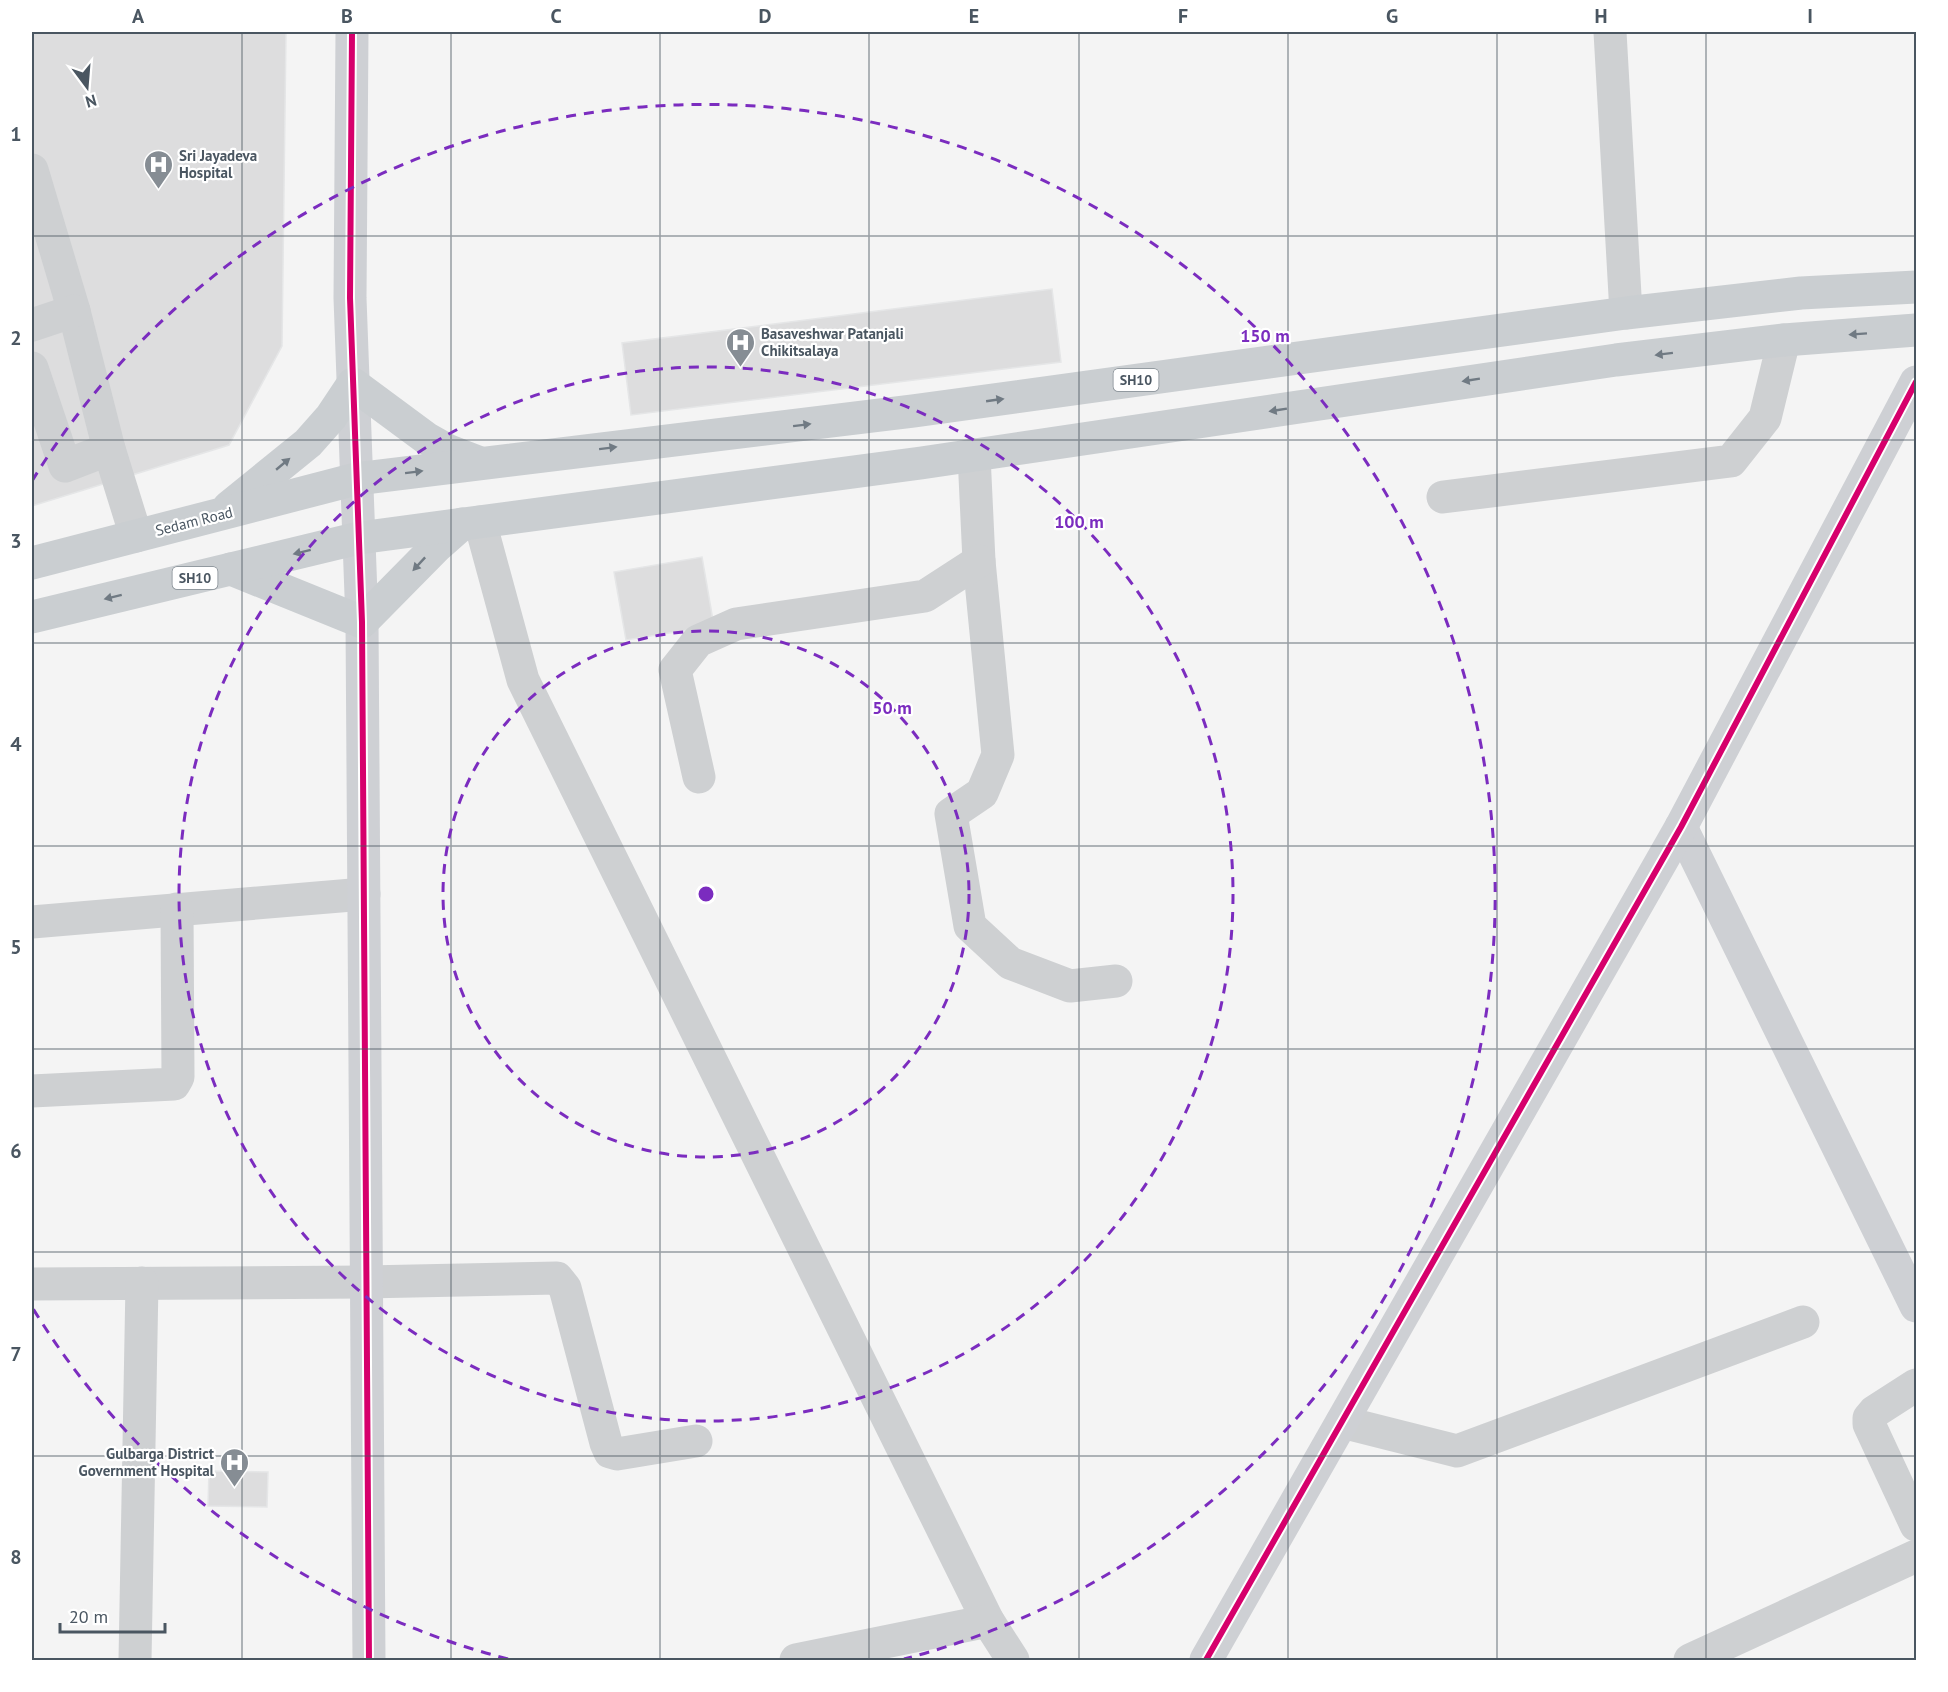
<svg xmlns="http://www.w3.org/2000/svg" width="1948" height="1692" font-family="'PT Sans',sans-serif">
<style>
.building{fill:#ddddde;stroke:#e5e6e7;stroke-width:1.5}
.lines{fill:none;stroke-linecap:round;stroke-linejoin:round}
.street{stroke:#ced0d2;stroke-width:33}
.secondary{stroke:#ced0d4;stroke-width:33}
.primary{stroke:#caced1;stroke-width:33}
.cycleway-casing{stroke:#fff;stroke-width:10}
.cycleway{stroke:#d6006c;stroke-width:6}
.oneway{fill:#707a83}
.grid{fill:none;stroke:#4a5661;stroke-width:1.5;stroke-opacity:0.55}
.ring{fill:none;stroke:#7b2cbf;stroke-width:3;stroke-dasharray:10 8}
.labels{text-anchor:middle;dominant-baseline:central;stroke-width:4.5;stroke-linejoin:round;paint-order:stroke}
.shield{fill:#fff;stroke:#808990;stroke-width:1.5}
.shield-label{font-size:14px;font-weight:bold;fill:#4a5661}
.poi-label{font-size:15px;font-weight:bold;fill:#4a5661;stroke:#fff;text-anchor:start}
.street-label{font-size:15px;fill:#4a5661;stroke:#fff}
.centre{fill:#7b2cbf;stroke:#fff;stroke-width:3}
.ring-label{font-size:18px;text-anchor:middle;font-weight:bold;fill:#7b2cbf;stroke:#fff;stroke-width:4.5;stroke-linejoin:round;paint-order:stroke}
.neatline{fill:none;stroke:#4a5661;stroke-width:2}
.grid-label{font-size:20px;text-anchor:middle;font-weight:bold;fill:#4a5661}
</style>
<rect width="100%" height="100%" fill="#f4f4f4"/>
<g class="building">
<polygon points="32,32 286,32 282,346 229,445 32,506"/>
<polygon points="1052,289 1061,362 631,415 622,343"/>
<polygon points="702,557 714,626 626,640 614,572"/>
<polygon points="209,1471 268,1472 267,1507 208,1506"/>
</g>
<g class="lines">
<g class="street">
<polyline points="1610,32 1626,313"/>
<polyline points="32,170 74,311 109,449"/>
<polyline points="32,325 74,311"/>
<polyline points="32,368 65,466 109,449 136,536"/>
<polyline points="974,455 979,561 998,755 982,793 951,814 970,926 1010,963 1070,986 1116,981"/>
<polyline points="1443,497 1731,461 1765,418 1784,340"/>
<polyline points="480,522 523,680 988,1621 1013,1660"/>
<polyline points="699,777 675,670 698,641 736,624 925,596 979,561"/>
<polyline points="32,922 364,894"/>
<polyline points="32,1091 174,1084 178,1077 177,909"/>
<polyline points="32,1284 365,1282 557,1278 565,1288 606,1443 610,1452 617,1454 696,1441"/>
<polyline points="1916,1385 1874,1412 1869,1418 1869,1424 1916,1525"/>
<polyline points="1342,1422 1457,1451 1803,1322"/>
<polyline points="135,1660 142,1283"/>
<polyline points="796,1660 988,1621"/>
<polyline points="1690,1660 1916,1556"/>
</g>
<g class="secondary">
<polyline points="352,32 350,298 362,622 369,1660"/>
<polyline points="1681,827 1916,1306"/>
<polyline points="1206,1660 1681,827 1916,382"/>
</g>
<g class="primary">
<polyline points="229,507 308,443 331,417 353,384 426,438 449,451 480,463"/>
<polyline points="32,563 356,479 913,411 1626,313 1801,293 1916,287"/>
<polyline points="231,569 362,622 436,547 462,524"/>
<polyline points="32,617 359,538 921,463 1616,360 1784,340 1916,330"/>
</g>
<defs>
<g id="cycleway">
<polyline points="352,32 350,298 362,622 369,1660"/>
<polyline points="1206,1660 1681,827 1916,382"/>
</g>
</defs>
<use href="#cycleway" class="cycleway-casing"/>
<use href="#cycleway" class="cycleway"/>
</g>
<defs><path id="oneway-solid" d="M-6-.8H1V-3.2L6.5 0L1 3.2V.8H-6Z" transform="scale(1.5)"/></defs>
<g class="oneway">
<use href="#oneway-solid" transform="translate(1858 334) rotate(176)"/>
<use href="#oneway-solid" transform="translate(1664 354) rotate(173)"/>
<use href="#oneway-solid" transform="translate(1471 380) rotate(171)"/>
<use href="#oneway-solid" transform="translate(995 400) rotate(-8)"/>
<use href="#oneway-solid" transform="translate(1278 410) rotate(171)"/>
<use href="#oneway-solid" transform="translate(802 425) rotate(-7)"/>
<use href="#oneway-solid" transform="translate(608 448) rotate(-7)"/>
<use href="#oneway-solid" transform="translate(283 464) rotate(-40)"/>
<use href="#oneway-solid" transform="translate(414 472) rotate(-7)"/>
<use href="#oneway-solid" transform="translate(302 552) rotate(166)"/>
<use href="#oneway-solid" transform="translate(419 564) rotate(133)"/>
<use href="#oneway-solid" transform="translate(113 597) rotate(166)"/>
</g>
<path class="grid" d="M 242,32 L 242,1660M 451,32 L 451,1660M 660,32 L 660,1660M 869,32 L 869,1660M 1079,32 L 1079,1660M 1288,32 L 1288,1660M 1497,32 L 1497,1660M 1706,32 L 1706,1660M 32,236 L 1916,236M 32,440 L 1916,440M 32,643 L 1916,643M 32,846 L 1916,846M 32,1049 L 1916,1049M 32,1252 L 1916,1252M 32,1456 L 1916,1456"/>
<g class="ring">
<circle cx="706" cy="894" r="263"/>
<circle cx="706" cy="894" r="527"/>
<path d="M508 1659A790 790 0 0 1 32 1307M32 481A790 790 0 1 1 904 1659"/>
</g>
<defs>
<symbol id="hospital-pin" viewBox="-11 -11 22 30"><path d="M0 17L-7.5 6A9.5 9.5 0 1 1 7.5 6Z" fill="#868d94" stroke="#fff"/><path d="M-5-5h3v3.5h4V-5h3V5h-3V1.5h-4V5h-3Z" fill="#fff"/></symbol>
</defs>
<g fill-rule="evenodd">
<use href="#hospital-pin" x="142" y="148" width="33" height="45"/>
<use href="#hospital-pin" x="724" y="326" width="33" height="45"/>
<use href="#hospital-pin" x="218" y="1446" width="33" height="45"/>
</g>
<g class="labels">
<g class="shield">
<rect x="1113.5" y="369" width="45" height="22" rx="4.5"/>
<rect x="172.5" y="567" width="45" height="22" rx="4.5"/>
</g>
<g class="shield-label">
<text x="1136" y="380">SH10</text>
<text x="195" y="578">SH10</text>
</g>
<g class="poi-label">
<text x="179" y="155">Sri Jayadeva<tspan x="179" dy="17">Hospital</tspan></text>
<text x="761" y="333">Basaveshwar Patanjali<tspan x="761" dy="17">Chikitsalaya</tspan></text>
<text x="214" y="1453" text-anchor="end">Gulbarga District<tspan x="214" dy="17">Government Hospital</tspan></text>
</g>
<g class="street-label">
<text transform="translate(194 521) rotate(-14)">Sedam Road</text>
</g>
</g>
<circle cx="706" cy="894" r="9" class="centre"/>
<g class="ring-label">
<text x="1265" y="342">150 m</text>
<text x="1079" y="528">100 m</text>
<text x="892" y="714">50 m</text>
</g>
<rect width="1948" height="1692" fill="none" stroke="#ffffff" stroke-width="66"/>
<g transform="translate(87 87) rotate(164)" stroke="#ffffff" stroke-width="4.5" paint-order="stroke">
<path d="M0-4.5L10 22L0 15L-10 22Z" fill="#4a5661"/>
<text y="-9" font-size="16" font-weight="bold" text-anchor="middle" fill="#4a5661">N</text>
</g>
<path d="M60 1623v9h105v-9" fill="none" stroke="#4a5661" stroke-width="3"/>
<text x="69" y="1623" font-size="18" fill="#4a5661" stroke="#ffffff" stroke-width="4.5" paint-order="stroke">20 m</text>
<rect x="33" y="33" width="1882" height="1626" class="neatline"/>
<g class="grid-label">
<text x="138" y="23">A</text>
<text x="347" y="23">B</text>
<text x="556" y="23">C</text>
<text x="765" y="23">D</text>
<text x="974" y="23">E</text>
<text x="1183" y="23">F</text>
<text x="1392" y="23">G</text>
<text x="1601" y="23">H</text>
<text x="1810" y="23">I</text>
<text x="16" y="141">1</text>
<text x="16" y="345">2</text>
<text x="16" y="548">3</text>
<text x="16" y="751">4</text>
<text x="16" y="954">5</text>
<text x="16" y="1158">6</text>
<text x="16" y="1361">7</text>
<text x="16" y="1564">8</text>
</g>
</svg>
